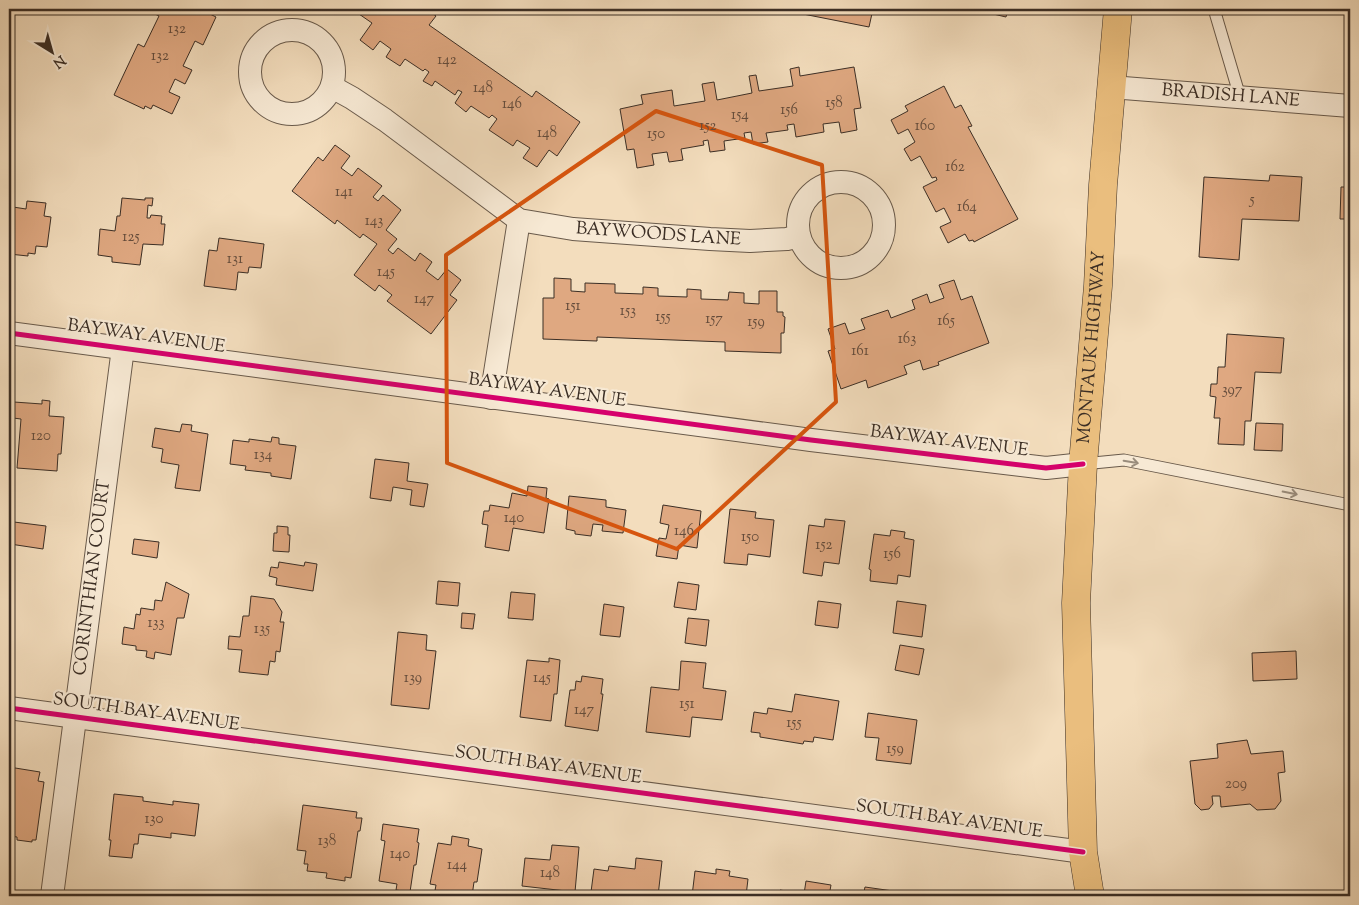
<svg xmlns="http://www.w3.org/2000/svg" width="1359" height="905" font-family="'Sorts Mill Goudy',serif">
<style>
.building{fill:#dfa881;stroke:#3b2e25}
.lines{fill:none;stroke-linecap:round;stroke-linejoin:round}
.lane-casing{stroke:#695a4b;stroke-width:13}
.street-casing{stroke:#695a4b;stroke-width:24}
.primary-casing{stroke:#3b2e25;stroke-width:29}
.lane{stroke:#f7e9d4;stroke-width:11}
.street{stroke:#f7e9d4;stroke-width:22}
.primary{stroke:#eabe7e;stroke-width:28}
.cycleway-casing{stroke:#f7e9d4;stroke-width:8}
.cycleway{stroke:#d6006c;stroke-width:5}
.oneway{stroke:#998c7c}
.marked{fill:none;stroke:#d7550e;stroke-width:4;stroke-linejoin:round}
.labels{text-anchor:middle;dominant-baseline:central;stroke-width:4.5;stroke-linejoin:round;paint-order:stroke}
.number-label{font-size:15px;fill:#644c3c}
.street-label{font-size:18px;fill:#3b2e25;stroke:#f7e9d4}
</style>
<rect width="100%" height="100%" fill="#f3ddbd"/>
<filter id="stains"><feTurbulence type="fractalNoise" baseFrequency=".004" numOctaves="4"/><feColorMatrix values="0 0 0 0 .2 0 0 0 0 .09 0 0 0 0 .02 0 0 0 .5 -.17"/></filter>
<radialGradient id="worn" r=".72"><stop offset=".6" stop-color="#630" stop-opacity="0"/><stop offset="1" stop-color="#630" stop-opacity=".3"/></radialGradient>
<g class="building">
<polygon points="145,9 210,9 208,13 216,17 203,45 195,41 183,66 192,70 185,84 175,79 169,92 180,97 172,114 153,105 151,109 145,106 144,109 114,95 138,44 144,47 159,16"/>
<polygon points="363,9 426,9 436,16 429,25 532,97 536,91 580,122 557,156 549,150 537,167 523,158 530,148 517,140 513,146 489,130 497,119 492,115 489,118 471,106 466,112 455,103 462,92 458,90 455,95 435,81 432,86 423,81 429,72 425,69 423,71 405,59 400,66 386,57 391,49 380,41 373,50 360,40 372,23 359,14"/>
<polygon points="804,9 873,9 869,27 803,14"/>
<polygon points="972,9 1008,9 1006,17"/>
<polygon points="799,67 800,76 854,67 861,108 854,109 857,130 841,133 839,122 823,124 824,132 796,137 794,124 787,125 788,130 766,133 768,142 753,144 751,132 744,133 745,138 724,141 725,150 710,152 708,140 703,141 704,145 681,149 683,160 669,162 667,152 652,154 654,165 637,168 634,149 627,150 620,109 643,104 641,95 672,90 674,106 705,101 702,84 714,82 717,100 752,93 749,76 756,75 759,91 793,86 790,69"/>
<polygon points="944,86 955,108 961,105 972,126 968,127 1018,219 974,242 973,240 969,241 965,234 948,243 940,227 951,222 944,208 936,212 923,187 937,180 936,177 932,178 920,156 911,161 904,149 915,142 908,129 898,134 891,120 908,111 905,106"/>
<polygon points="335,145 350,156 341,168 352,176 358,168 382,186 373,197 378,201 383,195 401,210 386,230 397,239 388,250 393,254 398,248 415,261 420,253 432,262 426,271 438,280 447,269 461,280 450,295 457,300 431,334 387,301 392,295 379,285 375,291 354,275 377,244 363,234 360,238 337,220 335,224 292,191 318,157 323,161"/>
<polygon points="1270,175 1302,177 1299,221 1242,219 1239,260 1199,257 1204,177 1269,181"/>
<polygon points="1341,187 1350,187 1350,219 1340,219"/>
<polygon points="122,198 145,200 145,198 153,198 152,206 148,205 147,218 150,218 151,215 162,216 161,224 165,224 163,245 143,244 140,265 112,262 112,257 98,255 100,229 115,231 117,216 120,216"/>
<polygon points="27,201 46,203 44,216 51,217 47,247 36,246 35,254 28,253 28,256 9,254 9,218 12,218 13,207 26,209"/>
<polygon points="219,238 264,244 261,268 249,267 248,273 238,272 236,290 204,286 209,250 217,251"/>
<polygon points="554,278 571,279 571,291 585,292 585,283 615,284 615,293 643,294 643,287 658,288 658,296 687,297 687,289 701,290 701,299 728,300 729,292 744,293 744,303 759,304 759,291 777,291 777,312 783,312 783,316 785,317 784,333 781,333 781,353 725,351 725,342 597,337 597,341 543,339 543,298 554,298"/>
<polygon points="954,280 961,300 972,296 989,343 938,362 939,365 923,370 920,360 904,366 907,374 868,388 866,380 841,389 828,351 835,349 828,329 845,323 849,334 865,329 861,319 888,310 891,318 915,309 912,300 927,294 930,303 944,298 939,285"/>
<polygon points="1227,334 1284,338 1281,373 1255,372 1251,421 1245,421 1244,445 1218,444 1220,418 1214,418 1216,397 1210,396 1211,384 1217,384 1218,367 1225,367"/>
<polygon points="42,400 50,401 49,416 64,417 61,454 58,454 57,471 17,468 21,419 13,418 14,402 42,404"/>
<polygon points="1256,423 1283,424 1282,451 1254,450"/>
<polygon points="182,424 192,425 191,431 208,434 200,491 175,488 179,465 161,462 163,449 152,447 155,428 180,432"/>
<polygon points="272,437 279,438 279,444 296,446 291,479 271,476 271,473 245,470 246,466 230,464 233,440 249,442 249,439 271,442"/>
<polygon points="375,459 409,463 407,481 428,484 424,507 410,505 412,490 393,487 391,501 370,498"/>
<polygon points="528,486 547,488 546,498 549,499 544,533 513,528 509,551 485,547 488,525 482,524 484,511 489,511 490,505 509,508 512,493 527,496"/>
<polygon points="569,496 606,500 606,507 626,510 623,533 602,531 603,525 593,524 591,536 575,534 575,531 566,529"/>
<polygon points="663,505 701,511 697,548 679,545 677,559 656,556 659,538 666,539 669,525 660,523"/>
<polygon points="730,509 756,512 755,518 774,520 770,557 748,554 747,565 724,563"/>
<polygon points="825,519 845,521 839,564 824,562 822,576 803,573 809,525 824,527"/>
<polygon points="14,522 46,526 43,549 10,544"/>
<polygon points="277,526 288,527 288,535 290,535 289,552 273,551 274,533 277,533"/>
<polygon points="891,530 905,532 904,538 914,540 910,577 898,575 897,584 870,581 871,570 869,569 874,534 890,536"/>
<polygon points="134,539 159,542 157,558 132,554"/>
<polygon points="279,562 304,566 305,562 317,564 313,591 276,585 277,578 269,576 271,567 278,568"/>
<polygon points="438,581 460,583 458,606 436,604"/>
<polygon points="166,582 189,594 184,618 177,618 171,655 155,652 154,659 146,657 147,651 136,650 136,646 122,644 124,627 134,629 136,614 140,615 141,608 154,610 155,600 162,601"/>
<polygon points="678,582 699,585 696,610 674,607"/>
<polygon points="511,592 535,594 533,620 508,618"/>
<polygon points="251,596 274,599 282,612 280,622 284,622 280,652 276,651 275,662 270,661 268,675 239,672 242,650 228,649 229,636 240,637 243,616 249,616"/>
<polygon points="818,601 841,604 838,628 815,625"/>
<polygon points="897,601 926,605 922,637 893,633"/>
<polygon points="604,604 624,607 620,637 600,635"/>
<polygon points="462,613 475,614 473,629 461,628"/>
<polygon points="688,618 709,620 706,646 685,643"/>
<polygon points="398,632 427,635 426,650 436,651 429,709 391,705"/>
<polygon points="900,645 924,649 919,675 895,670"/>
<polygon points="1296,651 1297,679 1253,681 1252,653"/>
<polygon points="549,658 560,660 557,694 554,694 551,721 520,717 527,660 549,662"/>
<polygon points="681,661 706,663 703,688 726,691 722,720 692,717 690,737 646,732 651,687 679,690"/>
<polygon points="582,676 603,679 601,694 603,694 598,731 565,726 570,690 575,690 576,681 581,682"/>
<polygon points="795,694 839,701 833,740 814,737 813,742 804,741 803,744 760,737 760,733 751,732 754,712 767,714 768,708 792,712"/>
<polygon points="868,713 917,720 911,764 876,760 879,738 865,737"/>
<polygon points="1247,740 1251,754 1283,751 1285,772 1278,773 1281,801 1275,809 1257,810 1250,804 1221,807 1220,796 1212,796 1213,804 1209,809 1201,810 1195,804 1190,761 1218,758 1217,744"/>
<polygon points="9,767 40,772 38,781 44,782 36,840 32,840 32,842 17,840 17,837 9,836"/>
<polygon points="114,794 143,797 143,801 173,805 173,801 199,804 195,836 171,833 171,838 139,834 138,844 134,844 132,858 109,856 111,840 109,840"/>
<polygon points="303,805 357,812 356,818 362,818 360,831 358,831 351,878 345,877 345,881 326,878 327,873 307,871 308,864 304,864 306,851 297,850"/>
<polygon points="383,824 419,829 417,842 419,843 416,865 414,865 410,892 396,890 397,884 379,881 385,841 381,840"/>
<polygon points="452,836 469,839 468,846 482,849 477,882 474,882 472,896 434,896 436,885 430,884 438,843 451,845"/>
<polygon points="552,845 579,847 575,892 522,886 525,858 550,860"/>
<polygon points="636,858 662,861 658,896 604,896 604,894 591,892 594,869 608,871 609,866 635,869"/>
<polygon points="716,869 730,871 729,876 748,879 746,896 692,896 695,871 716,874"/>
<polygon points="806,881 831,885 829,896 779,896 780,890 804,894"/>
<polygon points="865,887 893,891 892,896 863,896"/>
</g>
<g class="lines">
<defs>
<g id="lane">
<polyline points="1214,9 1240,97"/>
<polyline points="1083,464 1124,460 1350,505"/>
</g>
<g id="street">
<circle cx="292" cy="72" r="42"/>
<path id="s1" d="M 332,87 L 352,98 L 385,120 L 519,220 L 573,229 L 710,239 L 750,241 L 787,239 L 799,236"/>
<path id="s2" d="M 1111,87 L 1350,106"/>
<circle cx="841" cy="225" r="43"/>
<polyline points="9,333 811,440 1046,468 1083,464"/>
<polyline points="491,398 519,220"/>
<polyline points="9,708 1083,852"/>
<path id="s3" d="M 52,896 C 77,714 98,530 123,348"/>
</g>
<g id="primary">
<path id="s4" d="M 1090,896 L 1083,852 L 1076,603 L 1083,464 L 1098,286 L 1103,185 L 1118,9"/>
</g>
</defs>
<use href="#lane" class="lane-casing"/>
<use href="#street" class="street-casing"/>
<use href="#primary" class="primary-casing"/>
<use href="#lane" class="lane"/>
<use href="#street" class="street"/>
<use href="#primary" class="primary"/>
<defs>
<g id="cycleway">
<polyline points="9,333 811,440 1046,468 1083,464"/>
<polyline points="9,708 1083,852"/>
</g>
</defs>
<use href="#cycleway" class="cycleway-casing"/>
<use href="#cycleway" class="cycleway"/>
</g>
<defs><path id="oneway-shaft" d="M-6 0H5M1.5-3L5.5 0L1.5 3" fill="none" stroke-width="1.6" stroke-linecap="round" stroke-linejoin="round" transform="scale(1.25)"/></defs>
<g class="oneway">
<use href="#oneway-shaft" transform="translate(1131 462) rotate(10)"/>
<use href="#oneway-shaft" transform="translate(1290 493) rotate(11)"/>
</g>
<path class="marked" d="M 656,111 L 822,165 L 836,402 L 677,549 L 447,463 L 446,255 Z"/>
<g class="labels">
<g class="number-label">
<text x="177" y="29">132</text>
<text x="160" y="56">132</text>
<text x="447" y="60">142</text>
<text x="483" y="88">148</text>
<text x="834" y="103">158</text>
<text x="512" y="104">146</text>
<text x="789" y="110">156</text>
<text x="740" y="115">154</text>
<text x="708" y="126">152</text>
<text x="925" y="126">160</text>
<text x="547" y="133">148</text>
<text x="656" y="134">150</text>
<text x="955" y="167">162</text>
<text x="344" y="192">141</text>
<text x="1252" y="200">5</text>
<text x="967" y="207">164</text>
<text x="374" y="221">143</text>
<text x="131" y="237">125</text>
<text x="235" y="259">131</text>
<text x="386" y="272">145</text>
<text x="424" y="299">147</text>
<text x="573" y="306">151</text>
<text x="628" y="311">153</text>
<text x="663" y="317">155</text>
<text x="714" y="319">157</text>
<text x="946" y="321">165</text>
<text x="756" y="322">159</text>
<text x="907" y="339">163</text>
<text x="860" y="351">161</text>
<text x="1232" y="390">397</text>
<text x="41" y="436">120</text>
<text x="263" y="455">134</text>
<text x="514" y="518">140</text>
<text x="684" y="531">146</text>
<text x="750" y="537">150</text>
<text x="824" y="545">152</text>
<text x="892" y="554">156</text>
<text x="156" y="623">133</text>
<text x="262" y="629">135</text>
<text x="413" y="678">139</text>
<text x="542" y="678">145</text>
<text x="687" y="704">151</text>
<text x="584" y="710">147</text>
<text x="794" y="723">155</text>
<text x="895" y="749">159</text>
<text x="1236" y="784">209</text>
<text x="154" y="819">130</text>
<text x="327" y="841">138</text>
<text x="400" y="854">140</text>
<text x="457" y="865">144</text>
<text x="550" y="873">148</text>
</g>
<g class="street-label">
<text stroke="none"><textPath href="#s2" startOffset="120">BRADISH LANE</textPath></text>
<text stroke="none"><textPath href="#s1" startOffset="370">BAYWOODS LANE</textPath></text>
<text transform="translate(146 337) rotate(8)">BAYWAY AVENUE</text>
<text stroke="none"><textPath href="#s4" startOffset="550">MONTAUK HIGHWAY</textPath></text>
<text transform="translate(547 391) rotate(8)">BAYWAY AVENUE</text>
<text transform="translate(949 442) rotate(7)">BAYWAY AVENUE</text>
<text stroke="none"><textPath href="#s3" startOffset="321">CORINTHIAN COURT</textPath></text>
<text transform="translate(146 713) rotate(8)">SOUTH BAY AVENUE</text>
<text transform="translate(548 766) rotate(8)">SOUTH BAY AVENUE</text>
<text transform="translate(949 820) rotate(8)">SOUTH BAY AVENUE</text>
</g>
</g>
<rect width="1359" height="905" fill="none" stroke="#f3ddbd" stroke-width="30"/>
<rect x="10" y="10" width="1339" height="885" fill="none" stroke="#3b2e25" stroke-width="2.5"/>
<rect x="15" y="15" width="1329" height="875" fill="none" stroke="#3b2e25"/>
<g transform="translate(52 52) rotate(143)" stroke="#f7e9d4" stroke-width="4" paint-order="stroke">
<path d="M0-4L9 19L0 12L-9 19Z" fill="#3b2e25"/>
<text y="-8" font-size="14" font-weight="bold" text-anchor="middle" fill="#3b2e25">N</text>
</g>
<rect width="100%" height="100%" filter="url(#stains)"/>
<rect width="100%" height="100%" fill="url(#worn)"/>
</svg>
